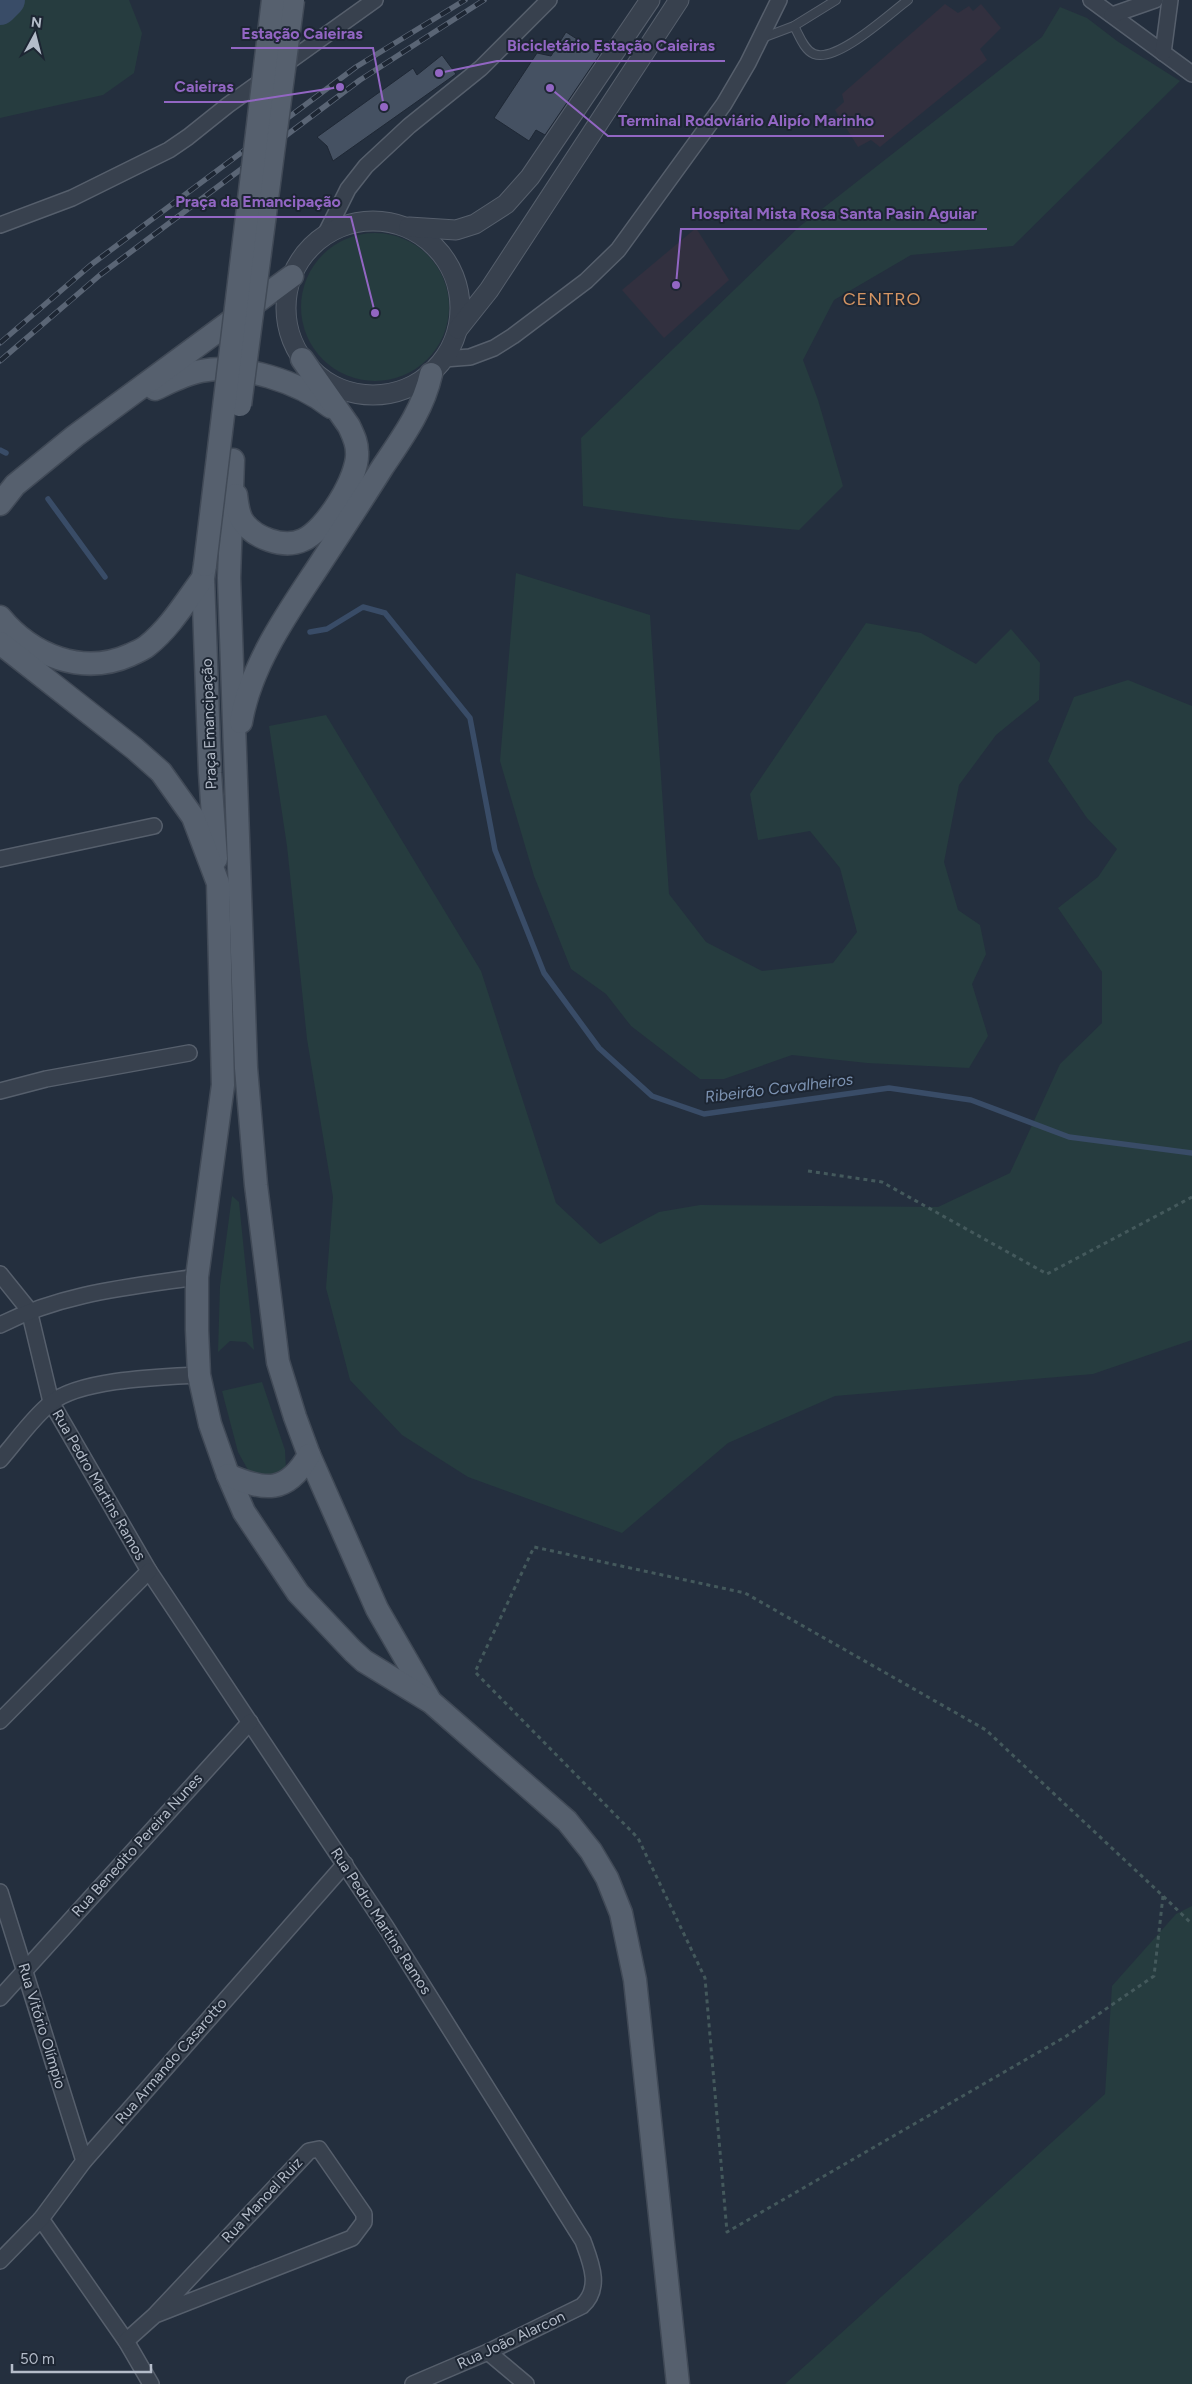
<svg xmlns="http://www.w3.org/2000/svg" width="1192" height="2384" font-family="Figtree,sans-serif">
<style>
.medical{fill:#32303f}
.green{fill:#263c3f}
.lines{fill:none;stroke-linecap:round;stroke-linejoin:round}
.stream{stroke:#394c67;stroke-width:5.5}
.river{stroke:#394c67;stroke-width:34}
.building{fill:#455162;stroke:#1f2835}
.service-casing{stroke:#565f6c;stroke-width:10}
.minor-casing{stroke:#565f6c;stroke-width:18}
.tertiary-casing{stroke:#565f6c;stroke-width:21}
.primary-casing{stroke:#414a57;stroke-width:25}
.path{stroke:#44595c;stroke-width:3;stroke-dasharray:4 4;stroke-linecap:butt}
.service{stroke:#38414e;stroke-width:8}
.minor{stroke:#38414e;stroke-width:15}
.tertiary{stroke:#38414e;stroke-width:19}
.primary{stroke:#56606e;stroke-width:22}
.rail-casing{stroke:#5a6575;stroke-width:5.5}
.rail{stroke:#1d2633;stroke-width:4;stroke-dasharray:11;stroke-linecap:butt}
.primary-bridge-casing{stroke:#414a57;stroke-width:25;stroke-linecap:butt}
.primary-bridge{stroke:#56606e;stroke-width:22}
.labels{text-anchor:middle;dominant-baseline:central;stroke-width:4;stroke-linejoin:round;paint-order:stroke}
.street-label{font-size:15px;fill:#b4bcc9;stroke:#1d2633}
.water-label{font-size:16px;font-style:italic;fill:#7c92b1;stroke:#1d2633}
.quarter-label{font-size:18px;letter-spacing:1px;fill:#d59563;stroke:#1d2633}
.leader{fill:none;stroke:#9266c3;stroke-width:2}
.callout-dot{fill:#9266c3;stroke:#1d2633;stroke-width:2}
.callout-label{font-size:16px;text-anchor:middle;font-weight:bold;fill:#9266c3;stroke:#1d2633;stroke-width:4;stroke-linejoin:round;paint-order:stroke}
</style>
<rect width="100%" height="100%" fill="#242f3e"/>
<g class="medical">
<polygon points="945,4 958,13 969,6 973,11 981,4 1001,28 980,49 987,60 880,147 871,140 858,147 835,110 844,102 842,94"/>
<polygon points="696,228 729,280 664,338 622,290"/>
</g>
<g class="green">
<polygon points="0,0 129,0 142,33 134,73 103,95 0,118"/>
<polygon points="1060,7 1087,18 1117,41 1180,81 1013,246 911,255 834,300 803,360 818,400 843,486 799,530 670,518 583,506 581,438 799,227 1042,37"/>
<circle cx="375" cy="307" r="74"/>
<polygon points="516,573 650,615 669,894 706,942 762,971 833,963 857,932 840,868 810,831 758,840 750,794 866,623 921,633 976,664 1011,629 1040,663 1039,700 996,735 959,785 944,862 958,910 980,925 986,954 972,984 988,1036 969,1068 867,1063 792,1055 724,1079 700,1079 631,1026 606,994 571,969 534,876 500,761"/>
<polygon points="1128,680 1192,706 1192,1340 1093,1374 835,1396 728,1443 622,1533 468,1477 402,1435 350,1380 326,1288 333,1197 307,1039 287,846 269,726 326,715 481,971 556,1203 600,1244 659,1212 700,1205 938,1207 1010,1173 1060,1064 1102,1023 1102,972 1058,908 1098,877 1117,849 1087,818 1048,761 1074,697"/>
<polygon points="232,1196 239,1202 254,1350 246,1342 230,1341 218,1352 220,1286"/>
<polygon points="262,1382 285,1450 286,1470 267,1480 253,1479 238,1452 222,1391"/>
<polygon points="1192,1906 1192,2384 785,2384 1105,2094 1112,1986 1176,1914"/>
</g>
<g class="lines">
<g class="stream">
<polyline points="0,450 6,453"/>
<polyline points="48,499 105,577"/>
<polyline points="310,632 327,629 363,607 385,613 470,718 495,850 544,973 599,1048 652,1096 704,1114 889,1088 971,1100 1069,1137 1192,1153"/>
</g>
<polyline class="river" points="0,8 8,0"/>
</g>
<g class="building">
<polygon points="566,32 600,54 545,135 536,130 529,141 494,118 537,53 551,56"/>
<polygon points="442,55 456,74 333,161 327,146 317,137 413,68 417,75"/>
</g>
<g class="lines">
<defs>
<g id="service">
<path d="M 794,26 C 799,35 804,50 814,54 C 837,63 889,14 908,0"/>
<polyline points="762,38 794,26 836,0"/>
</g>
<g id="minor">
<polyline points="1091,0 1192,74"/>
<polyline points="1112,15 1155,0"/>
<polyline points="1163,53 1170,0"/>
<polyline points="0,225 72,198 169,150 188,137 228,105 375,0"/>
<polyline points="325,235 348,189 366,166 409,126 481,68 549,0"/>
<polyline points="444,359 470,357 494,348 513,336 586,281 618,250 724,104 748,63 779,0"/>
<polyline points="0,859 154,826"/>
<polyline points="0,1091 46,1079 189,1053"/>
<path d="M 0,1274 L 29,1310 L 51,1402 L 149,1571 L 386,1927 L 583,2241 C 591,2263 602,2288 582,2306 L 488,2352 L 413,2384"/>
<path d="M 0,1325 C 62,1293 129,1287 197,1277"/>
<path d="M 0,1460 C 16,1442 32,1418 51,1403 C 80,1379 161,1377 199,1375"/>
<polyline points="0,1721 149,1571"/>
<polyline points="0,1892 84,2161"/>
<polyline points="0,1998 250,1722"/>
<polyline points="41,2219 126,2341 151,2384"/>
<polyline points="0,2261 41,2219 84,2161 345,1864"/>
<polyline points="126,2341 155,2315 309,2151 319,2149 364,2214 364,2222 352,2238 155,2315"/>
<polyline points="488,2352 526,2384"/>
</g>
<g id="tertiary">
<circle cx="373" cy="308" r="87"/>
<polyline points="409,227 456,230 475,224 506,204 530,177 650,0"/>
<polyline points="458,329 489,290 679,0"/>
</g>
<g id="primary">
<path d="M 155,389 C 170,382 185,374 201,371 C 242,363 299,382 331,407"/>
<polyline points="233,460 229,578 246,1068 256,1185 278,1362 295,1417 309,1455 377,1609 429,1699"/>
<path d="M 236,495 C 237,504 238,513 242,520 C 253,538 284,549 303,540 C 326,530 359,476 357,452 C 357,442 353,435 349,426 L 302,359"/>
<polyline points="0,504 15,485 75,436 292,276"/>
<polyline points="205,565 203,578 210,773 216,859"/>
<path d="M 0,617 C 32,656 83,676 130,655 C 136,652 142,650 147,646 C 170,628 186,601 203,578"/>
<polyline points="0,643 135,749 161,772 193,817 218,883 223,1085 197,1277 197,1330 199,1375 210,1424 228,1475 244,1512 298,1593 353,1651 364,1661 431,1702 567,1821 591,1851 607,1878 621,1913 635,1980 678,2384"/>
<path d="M 241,722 C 250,668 284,618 314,573 C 337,538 360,503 382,468 C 402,438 423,410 431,374"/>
<path d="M 228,1475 C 265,1491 287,1494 309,1455"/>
</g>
</defs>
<use href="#service" class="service-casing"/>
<use href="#minor" class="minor-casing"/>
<use href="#tertiary" class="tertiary-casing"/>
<use href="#primary" class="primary-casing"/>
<g class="path">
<polyline points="808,1171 882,1182 1047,1274 1192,1197"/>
<polyline points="1163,1896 1154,1976 1065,2037 727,2232 705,1978 638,1838 475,1672 534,1547 745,1593 986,1730 1163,1896 1192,1924"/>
</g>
<use href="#service" class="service"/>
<use href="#minor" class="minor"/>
<use href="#tertiary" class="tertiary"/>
<use href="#primary" class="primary"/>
<defs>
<g id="rail">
<polyline points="0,343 92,264 356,67 465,0"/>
<polyline points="0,361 100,275 360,80 484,0"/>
</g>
</defs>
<use href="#rail" class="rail-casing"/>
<use href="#rail" class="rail"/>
<defs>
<g id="primary-bridge">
<polyline points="240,405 293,0"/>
<polyline points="205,565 273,0"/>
</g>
</defs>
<use href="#primary-bridge" class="primary-bridge-casing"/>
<use href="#primary-bridge" class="primary-bridge"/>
</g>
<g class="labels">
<g class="street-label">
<text transform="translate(209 724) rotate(-92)">Praça Emancipação</text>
<text transform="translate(99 1485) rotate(60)">Rua Pedro Martins Ramos</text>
<text transform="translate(137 1845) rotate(-48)">Rua Benedito Pereira Nunes</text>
<text transform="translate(381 1921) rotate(57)">Rua Pedro Martins Ramos</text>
<text transform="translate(42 2026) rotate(73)">Rua Vitório Olímpio</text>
<text transform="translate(171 2061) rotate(-49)">Rua Armando Casarotto</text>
<text transform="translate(262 2200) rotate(-47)">Rua Manoel Ruiz</text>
<text transform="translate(511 2340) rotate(-25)">Rua João Alarcon</text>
</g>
<g class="water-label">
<text transform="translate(779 1088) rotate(-7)">Ribeirão Cavalheiros</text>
</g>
<g class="quarter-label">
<text x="882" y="299">CENTRO</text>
</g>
</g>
<path class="leader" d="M384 107L373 48H231M439 73L497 61H725M340 87L243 102H164M550 88L608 136H884M375 313L351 217H165M676 285L681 229H987"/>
<g class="callout-dot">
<circle cx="384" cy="107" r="5"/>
<circle cx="439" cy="73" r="5"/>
<circle cx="340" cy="87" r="5"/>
<circle cx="550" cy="88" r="5"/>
<circle cx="375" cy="313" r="5"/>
<circle cx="676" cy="285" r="5"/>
</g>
<g class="callout-label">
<text x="302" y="39">Estação Caieiras</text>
<text x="611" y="51">Bicicletário Estação Caieiras</text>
<text x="204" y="92">Caieiras</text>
<text x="746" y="126">Terminal Rodoviário Alipío Marinho</text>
<text x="258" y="207">Praça da Emancipação</text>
<text x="834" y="219">Hospital Mista Rosa Santa Pasin Aguiar</text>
</g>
<g transform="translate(35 35) rotate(7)" stroke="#1d2633" stroke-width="4" paint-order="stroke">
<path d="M0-4L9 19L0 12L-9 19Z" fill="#b4bcc9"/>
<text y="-8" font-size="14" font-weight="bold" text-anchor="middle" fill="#b4bcc9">N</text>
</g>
<path d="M12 2364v8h139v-8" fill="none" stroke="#b4bcc9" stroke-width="2.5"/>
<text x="20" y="2364" font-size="15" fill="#b4bcc9" stroke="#1d2633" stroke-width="4" paint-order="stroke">50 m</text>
</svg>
